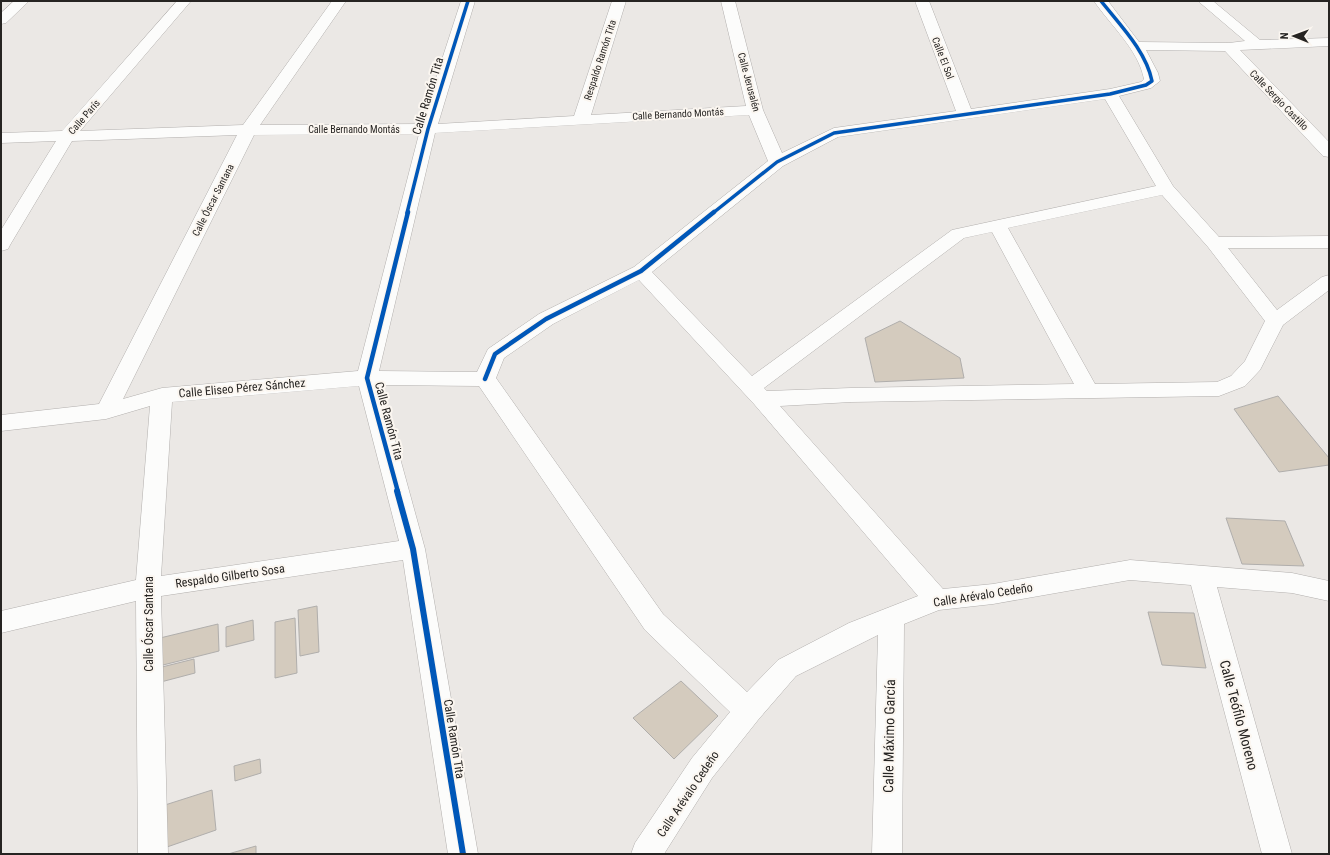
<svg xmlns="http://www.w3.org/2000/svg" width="1330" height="855" font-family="'Roboto Condensed',sans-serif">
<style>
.building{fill:#d4cbbe;stroke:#b0aeac}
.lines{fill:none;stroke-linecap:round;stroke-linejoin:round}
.minor-casing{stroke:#b2afad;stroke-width:1}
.minor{fill:#fcfcfb;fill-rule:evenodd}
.cycleway-far2-casing{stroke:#fbf6f0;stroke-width:5.5}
.cycleway-far1-casing{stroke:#fbf6f0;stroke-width:7}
.cycleway-casing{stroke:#fbf6f0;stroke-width:8}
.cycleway-far2{stroke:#0057b8;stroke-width:3.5}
.cycleway-far1{stroke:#0057b8;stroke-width:4.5}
.cycleway{stroke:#0057b8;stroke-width:6}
.labels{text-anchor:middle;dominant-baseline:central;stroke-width:4;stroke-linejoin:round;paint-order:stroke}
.far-street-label{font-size:10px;fill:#262422;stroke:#fbf6f0}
.street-label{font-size:12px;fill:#262422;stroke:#fbf6f0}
.near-street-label{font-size:14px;fill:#262422;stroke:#fbf6f0}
</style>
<rect width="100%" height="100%" fill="#ebe8e5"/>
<g class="building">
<polygon points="900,321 960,358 964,378 875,382 865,338"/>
<polygon points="1278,396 1329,458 1329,465 1279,472 1234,409"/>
<polygon points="1226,518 1285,521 1304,566 1242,564"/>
<polygon points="317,606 319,652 300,656 298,610"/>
<polygon points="1148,612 1194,613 1206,668 1162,665"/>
<polygon points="295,618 297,673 275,678 275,622"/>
<polygon points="253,620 254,640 226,647 226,627"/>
<polygon points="218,624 219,651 159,666 160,638"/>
<polygon points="194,659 195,673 157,683 158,668"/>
<polygon points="681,681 718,716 674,759 633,718"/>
<polygon points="260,759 261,773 235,781 234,766"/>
<polygon points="212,790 216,830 167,847 165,805"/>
<polygon points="256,846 256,854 228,854"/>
</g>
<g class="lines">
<defs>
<g id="minor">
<polygon points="14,1 29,1 6,23 1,24 1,13"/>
<path d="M 177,1 L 191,1 L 80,131 L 243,125 L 332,1 L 346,1 L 260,125 L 421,124 L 461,1 L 475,1 L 438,124 L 574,116 L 612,1 L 626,1 L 591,115 L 746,106 L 721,1 L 735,1 L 763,110 L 782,153 L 834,128 L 956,111 L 915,1 L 929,1 L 971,109 L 1110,89 L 1141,82 L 1144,79 C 1138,49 1111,26 1094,1 L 1108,1 L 1139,42 L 1229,43 L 1245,41 L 1198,1 L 1213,1 L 1260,40 L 1329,38 L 1329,46 L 1240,50 L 1329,142 L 1329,157 L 1323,156 L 1225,51 L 1146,50 L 1158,73 L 1160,81 L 1151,88 L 1119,96 L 1173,186 L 1219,237 L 1329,236 L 1329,248 L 1228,248 L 1277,310 L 1322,277 L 1329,275 L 1329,290 L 1283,325 L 1260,370 L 1245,386 L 1219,396 L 851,402 L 780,406 L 943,589 L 993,584 L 1130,560 L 1292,573 L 1329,581 L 1329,601 L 1292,593 L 1217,587 L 1292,854 L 1262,854 L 1191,585 L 1130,580 L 993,604 L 939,610 L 904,624 L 902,854 L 872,854 L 878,635 L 796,676 L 758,720 L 712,778 L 664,854 L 631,854 L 635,843 L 692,758 L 730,712 L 645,630 L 479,386 L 380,385 L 425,549 L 478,854 L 448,854 L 403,560 L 161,596 L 168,854 L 138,854 L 136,601 L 1,633 L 1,611 L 136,580 L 150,406 L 106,419 L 1,431 L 1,415 L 99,404 L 237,135 L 72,141 L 10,245 L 8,249 L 1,251 L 1,230 L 56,141 L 1,143 L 1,133 L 62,131 ZM 1105,99 L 1156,186 L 952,230 L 752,376 L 652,272 L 783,166 L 838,137 ZM 749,115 L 768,161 L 634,267 L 539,314 L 488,349 L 477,372 L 379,371 L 435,133 ZM 419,134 L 358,371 L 162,388 L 123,399 L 254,135 ZM 1162,195 L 1208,247 L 1265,321 L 1245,361 L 1231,376 L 1217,382 L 1095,384 L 1008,228 ZM 992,232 L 1074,384 L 851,388 L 767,391 L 764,388 L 964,238 ZM 639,280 L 754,404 L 918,596 L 849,623 L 778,660 L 747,692 L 663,614 L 496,378 L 504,358 L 553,324 ZM 359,386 L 399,541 L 161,576 L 172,402 Z"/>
</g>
</defs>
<use href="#minor" class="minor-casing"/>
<use href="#minor" class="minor"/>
<defs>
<g id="cycleway-far2">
<polyline points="407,213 428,129 468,1"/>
<path d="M 713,213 L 777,162 L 834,133 L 1110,94 L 1146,85 L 1152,81 C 1146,51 1120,25 1101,1"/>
</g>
<g id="cycleway-far1">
<polyline points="485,379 495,354 546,319 641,271 714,212"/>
<polyline points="398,492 367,378 408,212"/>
</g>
<polyline id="cycleway" points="397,491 413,549 463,854"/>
</defs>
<use href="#cycleway-far2" class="cycleway-far2-casing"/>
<use href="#cycleway-far1" class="cycleway-far1-casing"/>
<use href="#cycleway" class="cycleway-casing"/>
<use href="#cycleway-far2" class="cycleway-far2"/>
<use href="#cycleway-far1" class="cycleway-far1"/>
<use href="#cycleway" class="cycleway"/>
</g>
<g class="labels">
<g class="far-street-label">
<text transform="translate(943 58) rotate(69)">Calle El Sol</text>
<text transform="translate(600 60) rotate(-72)">Respaldo Ramón Tita</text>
<text transform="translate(749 82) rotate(75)">Calle Jerusalén</text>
<text transform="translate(1279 100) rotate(46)">Calle Sergio Castillo</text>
<text transform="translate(678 114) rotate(-3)">Calle Bernando Montás</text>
<text transform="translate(84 117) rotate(-49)">Calle París</text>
<text x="354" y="129">Calle Bernando Montás</text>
<text transform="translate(213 200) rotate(-63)">Calle Óscar Santana</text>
</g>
<g class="street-label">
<text transform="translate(428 96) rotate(-73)">Calle Ramón Tita</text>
<text transform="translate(242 388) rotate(-5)">Calle Eliseo Pérez Sánchez</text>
<text transform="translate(389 421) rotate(75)">Calle Ramón Tita</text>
<text transform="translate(230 576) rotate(-8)">Respaldo Gilberto Sosa</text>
<text transform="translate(983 595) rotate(-9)">Calle Arévalo Cedeño</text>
<text transform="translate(149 624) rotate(-90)">Calle Óscar Santana</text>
<text transform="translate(454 739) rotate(81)">Calle Ramón Tita</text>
<text transform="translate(688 794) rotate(-56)">Calle Arévalo Cedeño</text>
</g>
<g class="near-street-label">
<text transform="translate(1239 715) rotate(75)">Calle Teófilo Moreno</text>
<text transform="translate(889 736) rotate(-89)">Calle Máximo García</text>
</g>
</g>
<rect width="1330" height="855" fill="none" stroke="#262422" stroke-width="4"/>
<g transform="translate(1294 36) rotate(271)" stroke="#fbf6f0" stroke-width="3" paint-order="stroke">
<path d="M0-3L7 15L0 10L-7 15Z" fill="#262422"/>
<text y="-6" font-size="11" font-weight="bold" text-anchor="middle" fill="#262422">N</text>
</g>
</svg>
